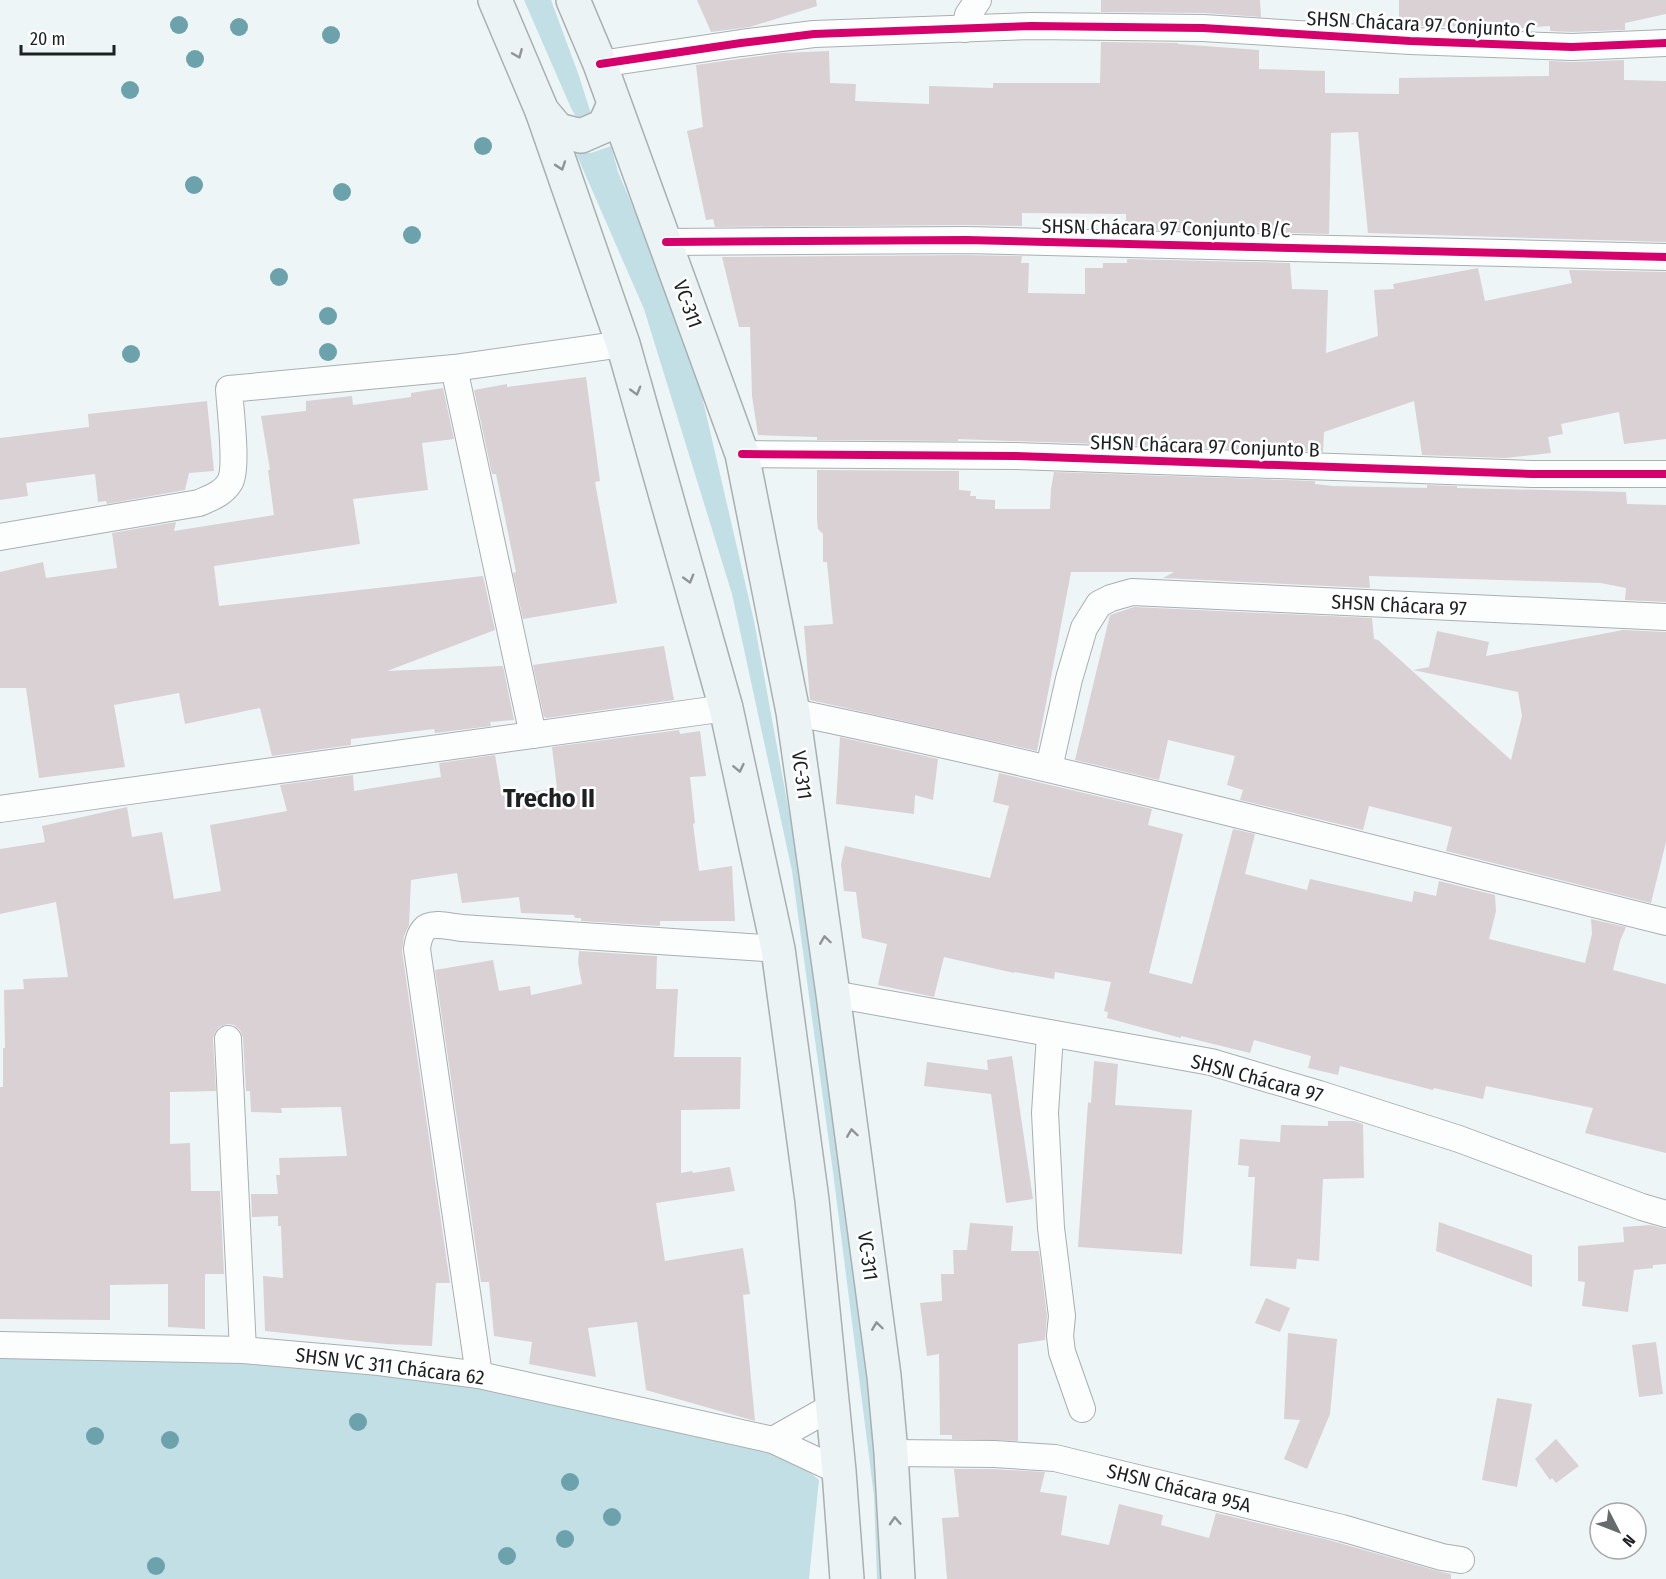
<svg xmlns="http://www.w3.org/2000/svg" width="1666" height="1579" font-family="'Fira Sans Condensed',sans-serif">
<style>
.green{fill:#c2dfe6}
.building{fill:#d9d1d4}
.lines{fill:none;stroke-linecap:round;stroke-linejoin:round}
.street-casing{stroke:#aaafb0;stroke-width:28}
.secondary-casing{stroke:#aaafb0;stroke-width:36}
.street{stroke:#fcfefe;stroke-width:26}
.secondary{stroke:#ecf3f5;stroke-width:33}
.cycleway-casing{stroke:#fff;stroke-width:11}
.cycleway{stroke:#d6006c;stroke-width:8}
.tree{fill:#6ca2ab}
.oneway{stroke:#8f9496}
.labels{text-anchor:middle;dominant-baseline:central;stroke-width:5;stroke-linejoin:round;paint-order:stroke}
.street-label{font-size:20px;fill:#1d2122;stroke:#fff}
.district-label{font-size:26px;font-weight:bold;fill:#1d2122;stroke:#fff}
</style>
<rect width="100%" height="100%" fill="#eef5f6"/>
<g class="green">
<polygon points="524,0 551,0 579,76 593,120 579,122 571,108"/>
<polygon points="611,146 618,172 678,312 692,353 754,621 819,976 858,1251 890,1579 877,1579 874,1496 833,1172 792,871 732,594 644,309 575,151 591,153"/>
<polygon points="0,1345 479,1375 773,1440 819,1480 809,1579 0,1579"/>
</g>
<g class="building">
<polygon points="697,0 816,0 817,6 750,27 711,32"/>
<polygon points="1101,0 1260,0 1261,17 1204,13 1101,12"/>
<polygon points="1399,0 1666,0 1666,14 1625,23 1625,30 1572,32 1550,31 1550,26 1507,29 1506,27 1411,26 1399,25"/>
<polygon points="1101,42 1178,43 1178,44 1259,50 1259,69 1325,71 1325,93 1399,94 1399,78 1549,76 1549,61 1573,62 1624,60 1624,80 1666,81 1666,242 1368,233 1358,132 1331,133 1329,234 1126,229 1126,214 1022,213 1022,226 966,225 715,227 713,219 706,220 687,131 703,127 696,65 782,53 829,51 830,83 856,84 855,101 929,104 929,86 993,88 993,83 1100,83"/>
<polygon points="966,255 1022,256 1021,263 1029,263 1028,293 1085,294 1085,268 1103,268 1103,263 1127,263 1127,259 1290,263 1292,289 1328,290 1326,353 1378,336 1374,290 1394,289 1393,284 1478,268 1485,301 1572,283 1569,270 1666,272 1666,439 1624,444 1619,412 1561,424 1563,434 1548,437 1551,453 1505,458 1422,455 1414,401 1324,432 1323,452 958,439 958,441 817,440 817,437 758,435 752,396 750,327 739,327 722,257"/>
<polygon points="586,377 600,481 595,482 617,603 523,619 513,573 516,572 496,474 492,474 474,390 507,384 507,387"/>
<polygon points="443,388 454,439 422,443 428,490 353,499 360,544 214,566 219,606 483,576 495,630 387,671 503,666 514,720 490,722 491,726 435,733 434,729 351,739 351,745 272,756 260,708 185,724 179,693 114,705 125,767 39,778 26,688 0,688 0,572 43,562 46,578 117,568 112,533 176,522 174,531 274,515 268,470 270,470 261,416 306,411 306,401 352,396 353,405 411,397 411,393"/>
<polygon points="207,401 214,471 189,473 185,490 107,504 106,501 98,502 95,474 26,483 28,496 0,500 0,438 89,427 88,414"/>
<polygon points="817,470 959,471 959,490 971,491 970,496 976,496 976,499 995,500 995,509 1050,509 1051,489 1054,472 1315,481 1315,484 1333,486 1427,488 1427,485 1457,486 1457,488 1626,492 1627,504 1666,505 1666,602 1625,600 1626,588 1601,583 1369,576 1370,588 1163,578 1174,572 1071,572 1037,751 810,700 804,626 833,624 827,562 823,562 823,534 818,529 817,519"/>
<polygon points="1134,607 1372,618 1374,639 1378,640 1511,760 1522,716 1518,692 1413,670 1429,667 1437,631 1489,642 1486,656 1623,630 1666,632 1666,842 1651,903 1446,851 1452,827 1369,806 1363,830 1240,800 1243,790 1227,785 1235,756 1168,740 1159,780 1075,760 1110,615"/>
<polygon points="664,646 674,700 547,718 544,717 533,665"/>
<polygon points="679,730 680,734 700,731 706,776 690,777 695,823 693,824 699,871 732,866 735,921 660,921 660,926 581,921 581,918 575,918 574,915 521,913 519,897 462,903 457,873 411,880 409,925 404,936 402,951 450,1283 436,1283 432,1346 387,1344 265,1331 263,1276 283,1278 281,1226 278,1226 278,1216 252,1217 251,1194 278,1194 276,1175 280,1175 279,1158 347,1156 341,1107 281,1108 282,1113 251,1112 250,1091 246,1091 243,1038 240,1030 234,1025 228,1024 219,1027 215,1032 213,1039 216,1091 170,1092 170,1144 190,1143 191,1191 220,1191 224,1274 205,1274 205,1329 168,1327 168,1284 110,1285 110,1320 0,1319 0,1087 3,1087 3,1048 5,1048 4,990 24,989 23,979 68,977 56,902 0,914 0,849 45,842 42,826 127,807 132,837 162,832 174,899 221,891 210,825 287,811 280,785 353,775 354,791 441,777 439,763 495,755 502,796 557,788 552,747"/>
<polygon points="840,737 938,759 933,800 915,795 914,814 836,804"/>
<polygon points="999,773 1152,809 1148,825 1183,834 1149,973 1192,984 1233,829 1255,834 1245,874 1307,890 1310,879 1412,902 1414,891 1436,896 1439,881 1495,895 1496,911 1489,939 1585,963 1592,934 1591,919 1626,927 1620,941 1613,970 1666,984 1666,1153 1585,1133 1593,1108 1486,1086 1483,1099 1434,1088 1433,1090 1340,1066 1338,1075 1308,1068 1311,1056 1254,1040 1250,1053 1181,1036 1181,1038 1107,1018 1108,1012 1104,1011 1111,982 1055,972 1054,979 1014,972 1014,973 944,957 934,997 878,985 887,944 862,938 856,892 844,891 841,864 845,846 990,878 1009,806 993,802"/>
<polygon points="579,951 657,956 656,989 678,989 674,1057 741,1057 740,1109 681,1110 681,1173 692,1171 693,1173 730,1167 735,1191 656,1203 665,1261 743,1248 750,1294 743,1295 755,1421 646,1390 637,1322 588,1328 596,1377 529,1364 532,1342 494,1336 489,1282 481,1282 435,970 493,960 499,991 530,986 531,995 582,984 578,963"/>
<polygon points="1012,1056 1033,1199 1006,1203 991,1094 924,1086 927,1062 988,1070 987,1060"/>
<polygon points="1094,1061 1118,1064 1115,1105 1192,1110 1182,1254 1078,1247 1088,1102 1091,1103"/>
<polygon points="1328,1121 1354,1121 1363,1124 1364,1178 1323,1179 1319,1261 1297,1259 1296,1269 1250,1266 1255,1177 1248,1177 1249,1166 1238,1165 1240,1139 1280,1142 1281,1125 1328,1126"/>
<polygon points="1439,1222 1532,1255 1532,1287 1436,1251"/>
<polygon points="970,1223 1013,1226 1011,1251 1039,1251 1047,1316 1045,1340 1018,1344 1018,1441 952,1439 952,1435 940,1435 939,1354 927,1356 920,1303 942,1301 941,1274 954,1274 953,1250 967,1250"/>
<polygon points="1650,1225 1666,1229 1666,1264 1653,1265 1653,1268 1634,1270 1628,1312 1582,1306 1585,1282 1578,1281 1578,1246 1624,1242 1623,1227"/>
<polygon points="1266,1298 1290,1308 1280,1332 1255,1323"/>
<polygon points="1288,1333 1337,1339 1330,1414 1307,1469 1284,1459 1300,1420 1284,1419"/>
<polygon points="1656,1342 1663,1394 1639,1397 1632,1345"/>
<polygon points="1497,1398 1532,1404 1517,1487 1482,1480"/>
<polygon points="1556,1439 1579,1466 1556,1483 1552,1478 1550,1480 1535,1459"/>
<polygon points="954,1469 993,1469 1045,1472 1040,1492 1067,1496 1061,1535 1109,1545 1119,1504 1163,1515 1161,1525 1209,1538 1216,1513 1325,1539 1438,1571 1451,1574 1451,1579 947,1579 942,1518 959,1517"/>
</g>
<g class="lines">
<defs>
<g id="street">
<polyline points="965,29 968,15 978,0"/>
<polyline points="600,64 741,43 814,34 1032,26 1203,28 1410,41 1572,47 1666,43"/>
<polyline points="666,242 966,240 1666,257"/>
<polyline points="454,368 533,735"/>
<polyline points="742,454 1016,456 1532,474 1666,474"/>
<path d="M 0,537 L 199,503 C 210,498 223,494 230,482 C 238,467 230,408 229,389 L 454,368 L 623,344"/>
<path d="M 793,712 C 1086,773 1376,850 1666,922"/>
<polyline points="1049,768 1069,679 1084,628 1099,604 1111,598 1132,592 1666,617"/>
<polyline points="0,809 726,708"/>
<polyline points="833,994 1211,1062 1319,1094 1459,1139 1642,1207 1666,1214"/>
<polyline points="1050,1034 1045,1113 1051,1228 1062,1316 1060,1336 1062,1352 1082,1409"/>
<polyline points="228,1039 243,1350"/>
<polyline points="0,1345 243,1350 379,1362 479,1375 773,1440 839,1471"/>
<path d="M 479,1375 L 417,949 C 421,917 437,925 462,928 L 778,949"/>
<polyline points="773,1440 833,1406"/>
<polyline points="891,1453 994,1454 1055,1458 1342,1528 1442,1557 1461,1560"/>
</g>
<g id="secondary">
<polyline points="495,0 542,111 623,344 726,708 778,949 812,1200 839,1471 847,1579"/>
<polyline points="573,0 600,64 742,454 793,712 833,994 884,1376 891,1453 898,1579"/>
<polyline points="542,111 558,130 581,136 604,126 614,104"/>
</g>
</defs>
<use href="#street" class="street-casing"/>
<use href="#secondary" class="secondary-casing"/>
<use href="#street" class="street"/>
<use href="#secondary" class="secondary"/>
<defs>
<g id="cycleway">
<polyline points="600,64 741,43 814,34 1032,26 1203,28 1410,41 1572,47 1666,43"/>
<polyline points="666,242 966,240 1666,257"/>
<polyline points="742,454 1016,456 1532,474 1666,474"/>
</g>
</defs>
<use href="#cycleway" class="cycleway-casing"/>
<use href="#cycleway" class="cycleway"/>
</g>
<g class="tree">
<circle cx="179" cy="25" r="9"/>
<circle cx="239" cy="27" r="9"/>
<circle cx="331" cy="35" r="9"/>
<circle cx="195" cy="59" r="9"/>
<circle cx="130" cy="90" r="9"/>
<circle cx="483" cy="146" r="9"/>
<circle cx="194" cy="185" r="9"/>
<circle cx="342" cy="192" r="9"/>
<circle cx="412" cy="235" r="9"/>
<circle cx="279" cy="277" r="9"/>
<circle cx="328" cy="316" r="9"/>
<circle cx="328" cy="352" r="9"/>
<circle cx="131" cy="354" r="9"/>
<circle cx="358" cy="1422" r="9"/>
<circle cx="95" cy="1436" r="9"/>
<circle cx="170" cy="1440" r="9"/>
<circle cx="570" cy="1482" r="9"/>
<circle cx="612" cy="1517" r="9"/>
<circle cx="565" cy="1539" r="9"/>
<circle cx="507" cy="1556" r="9"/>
<circle cx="156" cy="1566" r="9"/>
</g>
<defs><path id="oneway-chevron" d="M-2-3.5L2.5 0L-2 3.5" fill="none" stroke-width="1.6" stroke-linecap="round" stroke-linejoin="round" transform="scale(1.5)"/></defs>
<g class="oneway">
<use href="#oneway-chevron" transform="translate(518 54) rotate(67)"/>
<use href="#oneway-chevron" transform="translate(561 166) rotate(71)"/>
<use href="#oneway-chevron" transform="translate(636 391) rotate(74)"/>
<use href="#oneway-chevron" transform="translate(689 579) rotate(74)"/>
<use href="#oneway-chevron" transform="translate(739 768) rotate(78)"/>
<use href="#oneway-chevron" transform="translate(825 940) rotate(-98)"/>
<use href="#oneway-chevron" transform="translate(852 1133) rotate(-98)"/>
<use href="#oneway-chevron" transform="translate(877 1326) rotate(-98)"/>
<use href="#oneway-chevron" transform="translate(895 1521) rotate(-93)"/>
</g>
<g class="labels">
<g class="street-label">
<text transform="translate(1421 24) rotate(3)">SHSN Chácara 97 Conjunto C</text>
<text transform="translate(1166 228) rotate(1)">SHSN Chácara 97 Conjunto B/C</text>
<text transform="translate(688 304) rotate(70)">VC-311</text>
<text transform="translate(1205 446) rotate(2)">SHSN Chácara 97 Conjunto B</text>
<text transform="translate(1399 605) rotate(3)">SHSN Chácara 97</text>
<text transform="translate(802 775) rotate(82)">VC-311</text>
<text transform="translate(1257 1078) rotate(15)">SHSN Chácara 97</text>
<text transform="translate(868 1256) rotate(82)">VC-311</text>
<text transform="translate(390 1366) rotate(7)">SHSN VC 311 Chácara 62</text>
<text transform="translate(1179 1488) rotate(14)">SHSN Chácara 95A</text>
</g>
<g class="district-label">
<text x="549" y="798">Trecho II</text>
</g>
</g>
<g transform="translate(1618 1531) rotate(132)"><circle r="28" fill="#ffffff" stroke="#a5a6a7" stroke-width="1.5"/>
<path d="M0-4.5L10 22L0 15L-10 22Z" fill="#666b6c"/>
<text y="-9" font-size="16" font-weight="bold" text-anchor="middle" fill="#1d2122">N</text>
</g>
<path d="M21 45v9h93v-9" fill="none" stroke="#1d2122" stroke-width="3"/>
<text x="30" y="45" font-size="18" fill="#1d2122" stroke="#ffffff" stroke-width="4.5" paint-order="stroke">20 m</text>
</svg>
